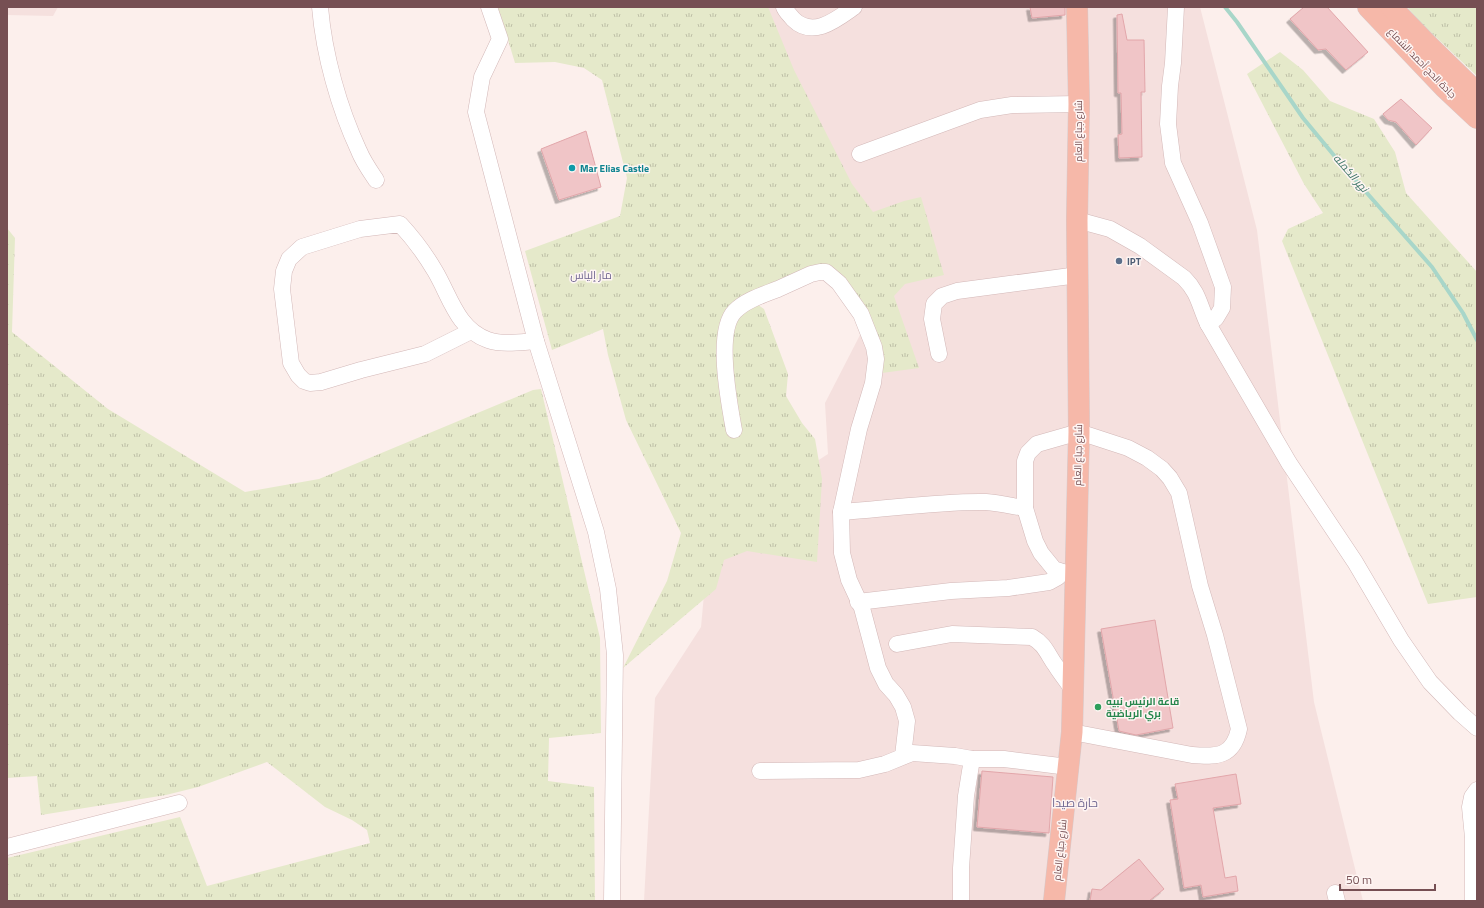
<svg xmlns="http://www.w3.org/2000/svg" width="1484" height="908" font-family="'Titillium Web',Cairo,sans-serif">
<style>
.residential{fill:#f5e0de}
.grass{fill:url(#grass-tufts)}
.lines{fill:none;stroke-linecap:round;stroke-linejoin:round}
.stream{stroke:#a8d6c9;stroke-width:4}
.building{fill:#f0c5c7;stroke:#e2a6aa;filter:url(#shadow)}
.minor-casing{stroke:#d3b8b8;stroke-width:17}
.major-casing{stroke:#d6cacb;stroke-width:22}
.minor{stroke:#fff;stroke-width:16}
.major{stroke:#f6b8a9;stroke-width:21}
.culture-dot{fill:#0f9aa8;stroke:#fef5f3;stroke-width:1.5}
.service-dot{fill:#5c6f8a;stroke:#fef5f3;stroke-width:1.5}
.leisure-dot{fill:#2e9e5b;stroke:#fef5f3;stroke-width:1.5}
.labels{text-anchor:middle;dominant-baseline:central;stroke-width:3;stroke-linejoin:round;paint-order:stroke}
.street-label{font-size:10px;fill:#764f53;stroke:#fef5f3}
.culture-label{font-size:10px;font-weight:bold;fill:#0d838f;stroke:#fef5f3;text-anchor:start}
.service-label{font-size:10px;font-weight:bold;fill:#4e5e75;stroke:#fef5f3;text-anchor:start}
.leisure-label{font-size:10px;font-weight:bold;fill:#27864d;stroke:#fef5f3;text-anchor:start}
.water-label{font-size:11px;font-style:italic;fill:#437a6b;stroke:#fef5f3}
.neighbourhood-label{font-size:11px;fill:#716791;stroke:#fef5f3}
.quarter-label{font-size:12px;fill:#716791;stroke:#fef5f3}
</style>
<defs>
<pattern id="grass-tufts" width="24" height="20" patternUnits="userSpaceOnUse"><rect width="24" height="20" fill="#e5e9ca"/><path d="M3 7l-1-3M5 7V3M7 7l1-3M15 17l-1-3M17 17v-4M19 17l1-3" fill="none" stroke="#bebfa7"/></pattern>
<filter id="shadow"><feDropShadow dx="-3.5" dy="3.5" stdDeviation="0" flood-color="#0004"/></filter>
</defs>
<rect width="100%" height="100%" fill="#fcefec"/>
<g class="residential">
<polygon points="7,7 58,7 53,16 7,15"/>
<polygon points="738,7 1200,7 1257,230 1314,702 1363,901 644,901 655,698 701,627 710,530 828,454 825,403 896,265"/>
</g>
<g class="grass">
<polygon points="498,7 768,7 794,70 852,184 873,212 904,201 921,197 944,275 905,284 894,296 919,368 882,373 862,309 815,268 748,298 764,309 788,374 786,396 802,423 815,439 822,479 817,562 747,551 724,560 716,589 623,668 667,581 681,533 626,420 608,355 603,329 552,350 525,251 620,216 627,178 602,80 584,68 555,62 515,63"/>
<polygon points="1407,7 1477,7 1477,76 1421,23"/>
<polygon points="1280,52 1303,70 1330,101 1374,119 1395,152 1406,193 1477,272 1477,597 1428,604 1282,241 1288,229 1323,213 1304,184 1247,74"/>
<polygon points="7,228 15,238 12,332 108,409 245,492 319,479 533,390 541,389 600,638 601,733 549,738 548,781 594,787 595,901 7,901 7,858 180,817 207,886 370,843 367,830 352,820 325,807 267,762 198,787 166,795 41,815 37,776 7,778"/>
</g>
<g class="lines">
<polyline class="stream" points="1225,7 1237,22 1303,118 1337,159 1432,267 1463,313 1477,340"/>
</g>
<g class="building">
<polygon points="1030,7 1065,7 1065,15 1032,18"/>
<polygon points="1304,7 1327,7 1368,52 1346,70 1326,49 1318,50 1290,19"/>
<polygon points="1122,14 1127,40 1144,40 1145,92 1141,92 1142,157 1119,158 1118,135 1122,134 1121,93 1118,93 1117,15"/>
<polygon points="1401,99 1432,128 1416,145 1396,122 1388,120 1383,114"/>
<polygon points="586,131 601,187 559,200 541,149"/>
<polygon points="1155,620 1173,728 1136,735 1119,731 1101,629"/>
<polygon points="982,771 1053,777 1049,833 977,827"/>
<polygon points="1236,774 1241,804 1213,808 1225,878 1236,876 1238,891 1203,897 1201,885 1184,888 1170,800 1178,799 1175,784"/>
<polygon points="1139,859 1164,889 1149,901 1090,901 1092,889 1101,890"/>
</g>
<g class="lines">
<defs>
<g id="minor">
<path d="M 320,7 C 324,55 339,108 359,151 C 363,161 370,171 376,180"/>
<polyline points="489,7 500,39 482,77 476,112 536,341 596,532 608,589 615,655 612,901"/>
<path d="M 784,7 C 786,12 790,15 793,19 C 813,39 837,19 854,7"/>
<polyline points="860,154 980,110 1012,105 1079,104"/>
<path d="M 1077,220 L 1110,229 L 1140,246 L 1184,278 C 1199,293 1199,305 1208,324 L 1216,318 L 1222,308 L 1223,287 L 1200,223 L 1173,163 L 1168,124 L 1170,86 L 1173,63 L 1176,7"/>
<polyline points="1208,324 1289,463 1355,562 1401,640 1430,682 1460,713 1477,728"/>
<path d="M 471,331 L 425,354 L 361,370 L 321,382 L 310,383 L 304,381 L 298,375 L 291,363 L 282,289 L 284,271 L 289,259 L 302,247 L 360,229 L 400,224 C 413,238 425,254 435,271 C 450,296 457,329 488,340 C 503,345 521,342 536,341"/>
<polyline points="939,354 932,319 934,304 942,296 957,291 1078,275"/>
<path d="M 734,430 C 729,403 715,331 735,311 C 746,300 763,295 778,289 C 789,284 800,279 811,274 L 820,272 L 826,272 L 839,283 L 861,314 L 874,347 L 876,359 L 873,383 L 859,429 L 841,512 L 842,553 L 849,580 L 862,608 L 878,668 L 886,684 L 896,695 L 903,707 L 907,721 L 903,756"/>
<path d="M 841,512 C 889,509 938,501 986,502 C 999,503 1012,506 1025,508"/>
<polyline points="858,602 951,591 1008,588 1049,582 1058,577 1062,572"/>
<path d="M 897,644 L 952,634 L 1032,637 C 1046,645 1047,654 1056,666 C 1061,674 1067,681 1072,689"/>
<path d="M 1072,732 L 1192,755 C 1217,757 1233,757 1239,729 L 1215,635 L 1200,586 L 1179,493 L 1170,478 L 1162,469 L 1147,458 L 1128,448 L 1079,432 L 1037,444 L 1028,453 L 1025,461 L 1025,508 L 1035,541 L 1041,553 L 1054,569 L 1075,576"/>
<polyline points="760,771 859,770 885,764 912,753 955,756 972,759"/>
<polyline points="7,847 179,803"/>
<polyline points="1335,893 1337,901"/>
<polyline points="961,901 961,868 966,796 972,759 1004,759 1068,767"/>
<polyline points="1473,901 1473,838 1470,807 1472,797 1477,790"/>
</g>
<g id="major">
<polyline points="1368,7 1444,87 1477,118"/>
<polyline points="1391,7 1428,45 1477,93"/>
<polyline points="1054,901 1072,732 1079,432 1077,220 1079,104 1077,7"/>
</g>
</defs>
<use href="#minor" class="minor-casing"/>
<use href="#major" class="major-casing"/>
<use href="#minor" class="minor"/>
<use href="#major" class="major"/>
</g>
<circle class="culture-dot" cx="572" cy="168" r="4"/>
<circle class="service-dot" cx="1119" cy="261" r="4"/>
<circle class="leisure-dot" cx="1098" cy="707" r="4"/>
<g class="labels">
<g class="street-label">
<text transform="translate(1422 63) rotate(46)">جادة الحج أحمد الشماع</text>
<text transform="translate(1078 131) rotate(-90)">شارع جباع العام</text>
<text transform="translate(1078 455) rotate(-89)">شارع جباع العام</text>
<text transform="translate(1060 850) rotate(-84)">شارع جباع العام</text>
</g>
<g class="culture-label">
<text x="580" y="168">Mar Elias Castle</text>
</g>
<g class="service-label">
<text x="1127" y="261">IPT</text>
</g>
<g class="leisure-label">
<text x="1106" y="701">قاعة الرئيس نبيه<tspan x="1106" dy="12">بري الرياضية</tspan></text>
</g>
<g class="water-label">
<text transform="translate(1351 173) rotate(49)">نهر الكمله</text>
</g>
<g class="neighbourhood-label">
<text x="591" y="275">مار إلياس</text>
</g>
<g class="quarter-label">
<text x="1075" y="802">حارة صيدا</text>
</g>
</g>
<rect width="1484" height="908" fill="none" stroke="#764f53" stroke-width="16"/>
<path d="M1340 884v6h95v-6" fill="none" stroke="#764f53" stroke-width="2"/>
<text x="1346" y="884" font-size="12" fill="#764f53" stroke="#fef5f3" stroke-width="3" paint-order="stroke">50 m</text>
</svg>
